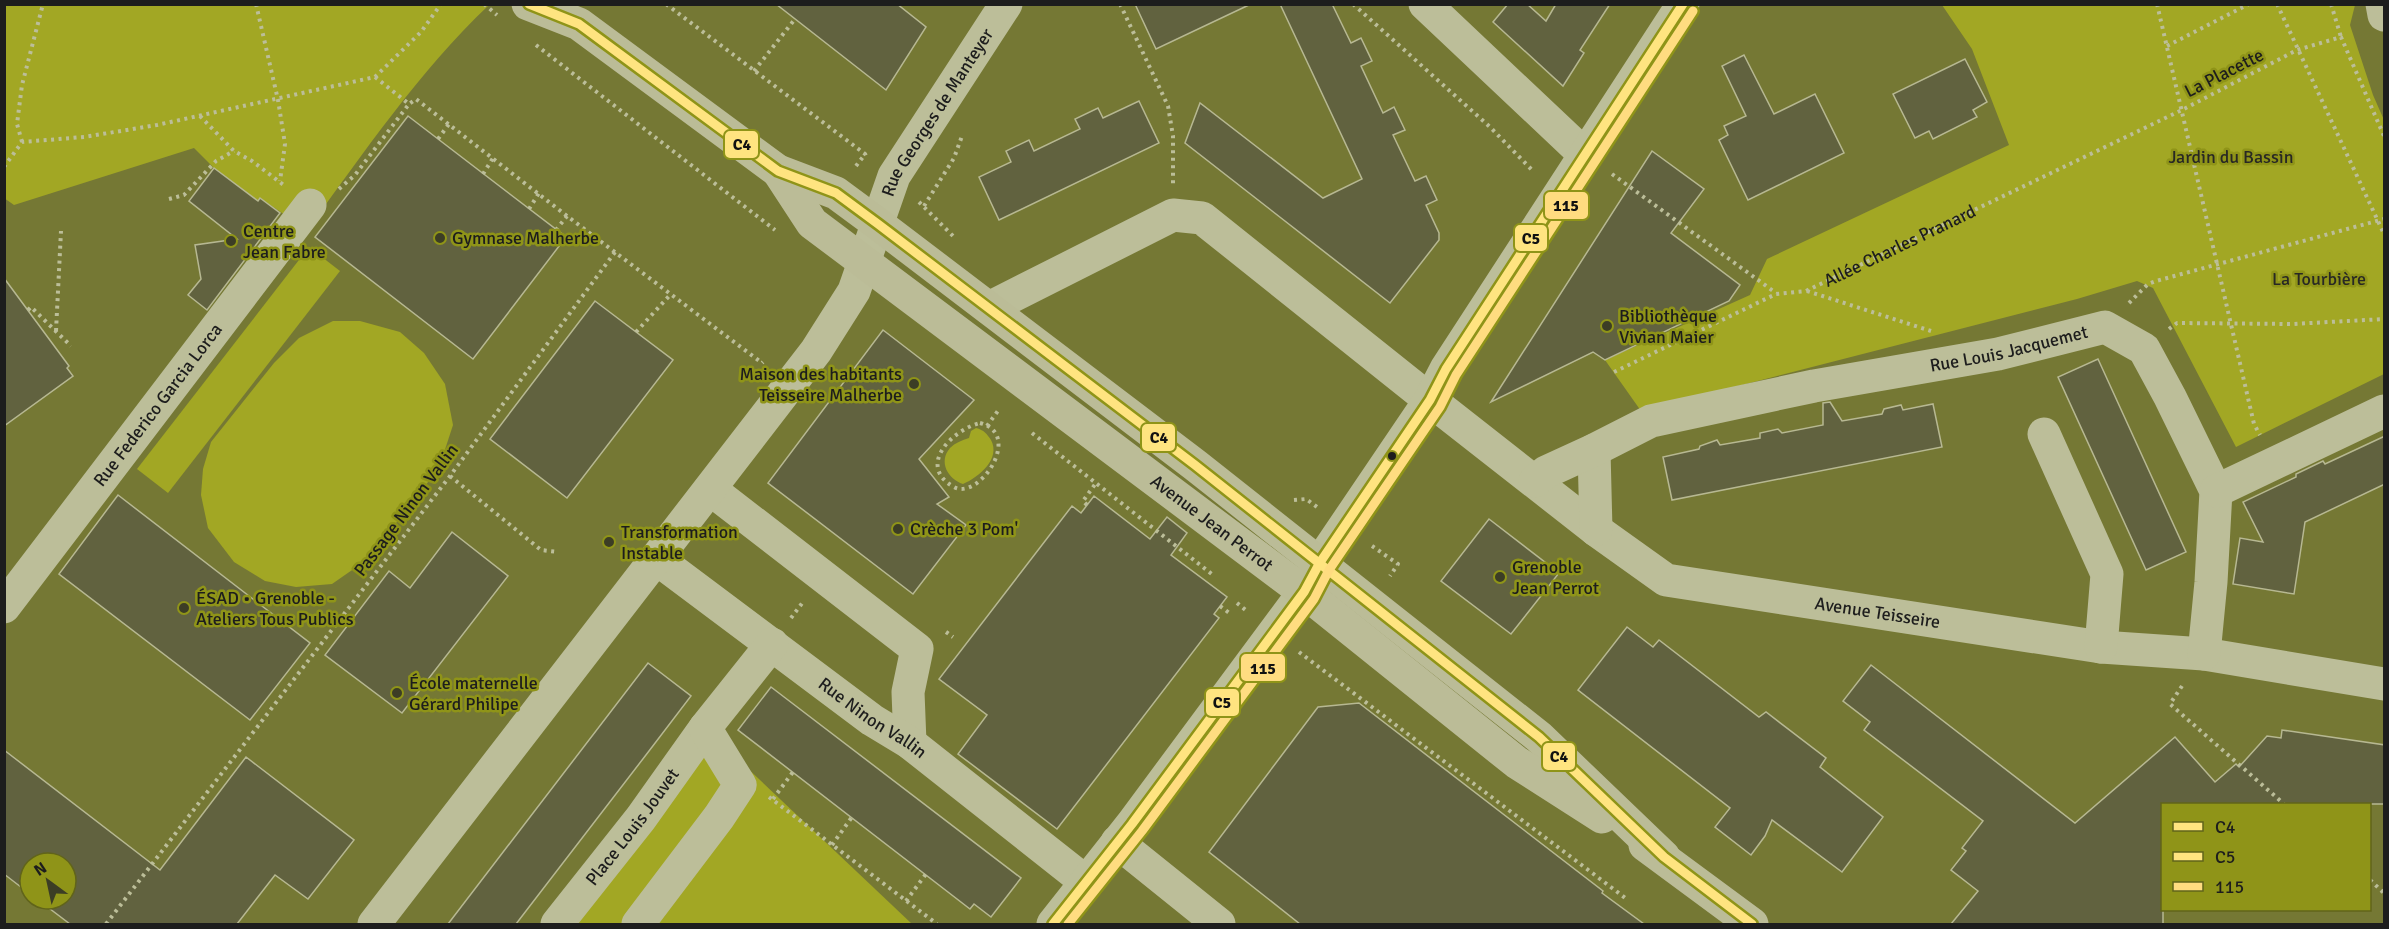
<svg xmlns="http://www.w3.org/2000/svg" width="2389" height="929" font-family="Signika,sans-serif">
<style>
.green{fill:#a2a724}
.building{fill:#61623f;stroke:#b7b892;stroke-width:1.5}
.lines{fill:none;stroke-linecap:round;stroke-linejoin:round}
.path{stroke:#bcbe99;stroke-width:4;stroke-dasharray:3 4.5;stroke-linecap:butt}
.minor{stroke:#bcbe99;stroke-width:33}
.major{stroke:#bbbc97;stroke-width:33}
.bus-1-casing{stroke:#8f9418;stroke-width:14}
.bus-2-casing{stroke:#8f9418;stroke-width:14}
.bus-3-casing{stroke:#8f9418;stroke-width:14}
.bus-1{stroke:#ffe480;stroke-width:9}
.bus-2{stroke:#ffe480;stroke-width:9}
.bus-3{stroke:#ffdc80;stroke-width:9}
.poi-dot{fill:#3c3d25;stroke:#8f9418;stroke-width:2}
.bus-dot{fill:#1d1d1d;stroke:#8f9418;stroke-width:2}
.labels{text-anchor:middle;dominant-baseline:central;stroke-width:5;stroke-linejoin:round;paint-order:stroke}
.street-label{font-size:18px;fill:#1d1d1d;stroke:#8f9418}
.park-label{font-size:18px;fill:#282824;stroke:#8f9418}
.poi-label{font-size:18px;fill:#1d1d1d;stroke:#8f9418;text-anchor:start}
.line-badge{stroke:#8f9418;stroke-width:2}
.pale-badge-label{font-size:16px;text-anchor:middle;font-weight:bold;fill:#111}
</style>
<rect width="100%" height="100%" fill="#757834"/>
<g class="green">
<path d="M 4,5 L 489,5 C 419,71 364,153 307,230 L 260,198 L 258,201 L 214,168 L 194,148 L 14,205 L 4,198 Z"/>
<polygon points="1942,5 2355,5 2350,25 2373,95 2384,120 2384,374 2236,447 2153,288 2137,281 2077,299 1641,411 1605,360 1750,295 1767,259 2009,145 1972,49"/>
<polygon points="309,247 340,271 168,493 137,469"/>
<polygon points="333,321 360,321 400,332 424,353 445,384 453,425 439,468 368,559 332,584 296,587 265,581 234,562 208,528 201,495 203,469 211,442 274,363 299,338"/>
<path d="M 976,428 C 984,430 987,434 991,440 C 1001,459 979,477 963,484 C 948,479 938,462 950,448 C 955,443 962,440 969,438 L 971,431 Z"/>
<polygon points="705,728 912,924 558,924"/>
</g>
<g class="building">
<polygon points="776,4 897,4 926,27 886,90"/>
<polygon points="1135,4 1251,4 1156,49"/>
<polygon points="1280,4 1332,4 1351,43 1361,38 1372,61 1361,66 1383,113 1394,107 1405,130 1393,135 1415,181 1426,176 1437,200 1426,205 1439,233 1439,240 1390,303 1185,143 1200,103 1323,198 1362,179"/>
<polygon points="1508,4 1527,4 1546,21 1556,4 1610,4 1580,50 1584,53 1563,86 1493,22"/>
<polygon points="1744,55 1774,114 1815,94 1844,153 1748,200 1719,140 1728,135 1724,126 1746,116 1722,66"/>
<polygon points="1965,59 1987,102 1973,110 1977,117 1933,139 1929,131 1915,138 1893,94"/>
<polygon points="1139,101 1159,143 999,220 979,177 1011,162 1006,151 1029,140 1034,151 1080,129 1075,119 1098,108 1103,118"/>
<polygon points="408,116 566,237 473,359 315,237"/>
<polygon points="1652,151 1704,189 1671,233 1740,285 1729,301 1605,360 1593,352 1491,402"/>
<polygon points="214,168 258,201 260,198 280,213 207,310 188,295 201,279 195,245 237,239 189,201"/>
<polygon points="4,278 69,366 67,368 73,376 4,426"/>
<polygon points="595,301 673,360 567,498 490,439"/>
<polygon points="883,330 974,400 919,459 949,497 937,504 966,525 913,594 768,483"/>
<polygon points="2098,359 2186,552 2146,570 2058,377"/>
<polygon points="1830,402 1842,421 1882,414 1884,409 1901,405 1903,410 1933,404 1942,447 1672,500 1663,457 1699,449 1700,446 1717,440 1720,445 1760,438 1760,433 1778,429 1782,433 1823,425 1823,403"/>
<polygon points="2385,436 2385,484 2305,522 2294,594 2233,584 2240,538 2263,542 2243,502 2296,477 2296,474 2323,461 2325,464"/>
<polygon points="118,495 310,643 250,720 59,574"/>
<polygon points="1094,496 1150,539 1167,517 1187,533 1171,555 1227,597 1214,614 1219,618 1057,829 958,754 987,715 939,679 1072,506 1081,513"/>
<polygon points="1489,519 1559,573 1511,634 1441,581"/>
<polygon points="452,532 508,576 402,713 325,655 389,571 410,588"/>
<polygon points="1627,627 1653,647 1659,640 1759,717 1766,712 1826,758 1820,767 1883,817 1842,872 1772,820 1765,836 1751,855 1715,827 1730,808 1578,690"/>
<polygon points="648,663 691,696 649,751 516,924 448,924"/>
<polygon points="1871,665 2075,823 2175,737 2215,782 2236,764 2239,767 2267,736 2281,738 2282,730 2385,745 2385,804 2163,804 2163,924 1951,924 1978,891 1951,870 1966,851 1962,848 1983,821 1864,730 1870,722 1843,701"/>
<polygon points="771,687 1021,878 991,917 974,904 970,909 738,730"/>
<polygon points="1359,703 1603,891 1602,893 1644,924 1300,924 1209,852 1318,707"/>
<polygon points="4,750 160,870 246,757 354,840 308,899 275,875 237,924 70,924 37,899 66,899 66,863 30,863 30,894 4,874"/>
</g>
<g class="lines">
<g class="path">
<polyline points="256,4 278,100 285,144 280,181"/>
<polyline points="484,4 497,15"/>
<polyline points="666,4 869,157"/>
<polyline points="1120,4 1168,106 1173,136 1173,184"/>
<polyline points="1353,4 1490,127 1532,170"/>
<polyline points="2157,4 2254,424 2260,435"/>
<polyline points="2277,4 2384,234"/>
<polyline points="2331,4 2341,37"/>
<polyline points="536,45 775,230"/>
<polyline points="2167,46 2249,4"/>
<polyline points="754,71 795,19"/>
<polyline points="375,77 409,104 416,99 567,216 762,363 763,362"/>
<polyline points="200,116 234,151 252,161 285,186"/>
<polyline points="438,139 449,124"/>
<polyline points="22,142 17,124 22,85 43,4"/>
<polyline points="856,166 866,153"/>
<polyline points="4,167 22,142 84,137 157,125 375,77 421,32 441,4"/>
<polyline points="483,174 493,158"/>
<polyline points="1612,174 1776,293"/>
<polyline points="339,189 355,175 409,104"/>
<polyline points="169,199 184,195 216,161 234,151"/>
<polyline points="919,202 954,237"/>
<polyline points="924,206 954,158 962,136"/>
<polyline points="529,209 539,193"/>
<polyline points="556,230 567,216"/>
<polyline points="1807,291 1931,331"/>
<polyline points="2129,303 2148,284 2156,281 2384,219"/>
<polyline points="28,310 31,307 71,346"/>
<polyline points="2169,329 2177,323 2293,324 2384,319"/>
<polyline points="56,331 61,231"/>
<polyline points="636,332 671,294"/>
<path id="s1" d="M 1614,372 L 1776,294 L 1806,291 L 2182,110 L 2297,50 L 2341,37 L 2384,136"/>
<path d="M 980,423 C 1024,434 979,501 954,487 C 916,466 952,430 980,423 Z"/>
<polyline points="987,426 1000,408"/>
<polyline points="1032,433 1213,575"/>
<polyline points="450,476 541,550 558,552"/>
<polyline points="1294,500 1306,499 1317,507"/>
<polyline points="1087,505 1083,501 1096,483"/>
<polyline points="1372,546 1398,564 1390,576"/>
<polyline points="1237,603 1248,612"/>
<polyline points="1220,606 1232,615"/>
<polyline points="791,618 803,602"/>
<polyline points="946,632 953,637"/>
<polyline points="1299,652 1628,900"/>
<polyline points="2182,686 2170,704 2284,804"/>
<polyline points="769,797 937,924"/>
<polyline points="773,799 793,772"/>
<polyline points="832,845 852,817"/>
<polyline points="2370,880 2384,893"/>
<polyline points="906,901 926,874"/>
<polyline points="106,924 450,476 615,252"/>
</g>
<g class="minor">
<polyline points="1425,4 1585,155"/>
<polyline points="2382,4 2384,15"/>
<path id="s2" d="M 989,308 L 1173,215 L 1202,218 L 1430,400 L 1596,530 L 1666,580 L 2101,647 L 2204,654 L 2384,684"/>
<polyline points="2044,434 2107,574 2101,647"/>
<polyline points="1594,450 1596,530"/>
<path id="s3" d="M 1535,481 L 1546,472 L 1594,450 L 1651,421 L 1814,386 L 1998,354 L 2105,327 L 2144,349 L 2170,397 L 2216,491 L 2211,582 L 2204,654"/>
<polyline points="710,489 917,649 908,692 910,743"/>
<polyline points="2216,491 2384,411"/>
<path id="s4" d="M 657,559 L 872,720 L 910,743 L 1086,882"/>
<path id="s5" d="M 4,607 L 310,205"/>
<polyline points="1117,842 1219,924"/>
<path id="s6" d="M 374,924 L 816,351 L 854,291 L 894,176 L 1006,4"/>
<path id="s7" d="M 557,924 L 641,818 L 705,728"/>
<polyline points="638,924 719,817 740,785 705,728 772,644"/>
<polyline points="1053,924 1132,824 1304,592 1319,564 1430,400 1446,369 1683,4"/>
</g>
<g class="major">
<polyline points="528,4 579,24 778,171 836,193 878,224 1195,465 1539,737 1664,857"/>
<path id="s8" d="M 778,171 L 812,223 L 1304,592 L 1516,762 L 1602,817"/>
<polyline points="1645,845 1752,924"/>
</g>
<defs>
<polyline id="bus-1" points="529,4 579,24 778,171 836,193 878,224 1195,465 1539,737 1664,857 1752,924"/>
<polyline id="bus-2" points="1053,924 1132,824 1304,592 1319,564 1430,400 1446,369 1683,4"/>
<polyline id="bus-3" points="1068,924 1142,831 1314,599 1329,570 1440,407 1456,375 1693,11"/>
</defs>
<use href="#bus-1" class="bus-1-casing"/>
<use href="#bus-2" class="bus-2-casing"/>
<use href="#bus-3" class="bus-3-casing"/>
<use href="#bus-1" class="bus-1"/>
<use href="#bus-2" class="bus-2"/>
<use href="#bus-3" class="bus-3"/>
</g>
<g class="poi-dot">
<circle cx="440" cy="238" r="6"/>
<circle cx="231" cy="241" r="6"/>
<circle cx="1607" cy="326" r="6"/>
<circle cx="914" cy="384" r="6"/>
<circle cx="898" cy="529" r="6"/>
<circle cx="609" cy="542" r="6"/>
<circle cx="1500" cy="577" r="6"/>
<circle cx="184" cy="608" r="6"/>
<circle cx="397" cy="693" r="6"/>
</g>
<circle class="bus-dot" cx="1392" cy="456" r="5"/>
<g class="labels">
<g class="street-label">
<text transform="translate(2224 73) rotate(-27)">La Placette</text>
<text stroke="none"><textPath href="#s6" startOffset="993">Rue Georges de Manteyer</textPath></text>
<text stroke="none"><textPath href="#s1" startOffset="314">Allée Charles Pranard</textPath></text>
<text stroke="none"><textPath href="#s3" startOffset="496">Rue Louis Jacquemet</textPath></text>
<text stroke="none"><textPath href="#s5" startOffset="254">Rue Federico Garcia Lorca</textPath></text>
<text transform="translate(406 510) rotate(-53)">Passage Ninon Vallin</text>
<text stroke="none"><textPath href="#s8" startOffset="562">Avenue Jean Perrot</textPath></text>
<text stroke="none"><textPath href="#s2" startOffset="1038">Avenue Teisseire</textPath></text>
<text stroke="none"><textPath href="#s4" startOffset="268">Rue Ninon Vallin</textPath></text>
<text stroke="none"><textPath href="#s7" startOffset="123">Place Louis Jouvet</textPath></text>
</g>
<g class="park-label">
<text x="2231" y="157">Jardin du Bassin</text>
<text x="2319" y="279">La Tourbière</text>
</g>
<g class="poi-label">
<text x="243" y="231">Centre<tspan x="243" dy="21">Jean Fabre</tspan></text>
<text x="452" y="238">Gymnase Malherbe</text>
<text x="1619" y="316">Bibliothèque<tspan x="1619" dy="21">Vivian Maier</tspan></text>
<text x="902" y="374" text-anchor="end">Maison des habitants<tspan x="902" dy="21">Teisseire Malherbe</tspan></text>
<text x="910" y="529">Crèche 3 Pom'</text>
<text x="621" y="532">Transformation<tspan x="621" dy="21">Instable</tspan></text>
<text x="1512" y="567">Grenoble<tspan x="1512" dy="21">Jean Perrot</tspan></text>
<text x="196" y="598">ÉSAD • Grenoble -<tspan x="196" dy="21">Ateliers Tous Publics</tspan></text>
<text x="409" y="683">École maternelle<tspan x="409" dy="21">Gérard Philipe</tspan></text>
</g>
</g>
<g class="line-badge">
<rect x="724" y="130" width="35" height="29" rx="6" fill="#ffe480"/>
<rect x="1544" y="191" width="45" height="29" rx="6" fill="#ffdc80"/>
<rect x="1514" y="224" width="34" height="28" rx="6" fill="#ffe480"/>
<rect x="1141" y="423" width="35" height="29" rx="6" fill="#ffe480"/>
<rect x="1240" y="653" width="46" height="29" rx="6" fill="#ffdc80"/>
<rect x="1205" y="688" width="35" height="29" rx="6" fill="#ffe480"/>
<rect x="1542" y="742" width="34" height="29" rx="6" fill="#ffe480"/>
</g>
<g class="pale-badge-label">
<text x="742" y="150">C4</text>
<text x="1566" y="211">115</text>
<text x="1531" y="244">C5</text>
<text x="1159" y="443">C4</text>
<text x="1263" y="674">115</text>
<text x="1222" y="708">C5</text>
<text x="1559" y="762">C4</text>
</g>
<rect width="2389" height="929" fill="none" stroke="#1d1d1d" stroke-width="12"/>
<rect x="2161" y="803" width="210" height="108" fill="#8f9418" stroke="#61641a" stroke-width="1.5"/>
<rect x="2173" y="822" width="30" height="9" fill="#ffe480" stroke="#61641a" stroke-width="1.5"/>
<text x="2215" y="833" font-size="18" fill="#1d1d1d">C4</text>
<rect x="2173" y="852" width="30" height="9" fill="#ffe480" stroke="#61641a" stroke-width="1.5"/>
<text x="2215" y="863" font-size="18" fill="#1d1d1d">C5</text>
<rect x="2173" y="882" width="30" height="9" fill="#ffdc80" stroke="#61641a" stroke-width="1.5"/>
<text x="2215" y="893" font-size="18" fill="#1d1d1d">115</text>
<g transform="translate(48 881) rotate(327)"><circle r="28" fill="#8f9418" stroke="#61641a" stroke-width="1.5"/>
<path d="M0-4.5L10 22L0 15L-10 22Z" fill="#3c3d25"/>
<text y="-9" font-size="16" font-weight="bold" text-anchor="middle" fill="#1d1d1d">N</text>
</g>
</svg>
